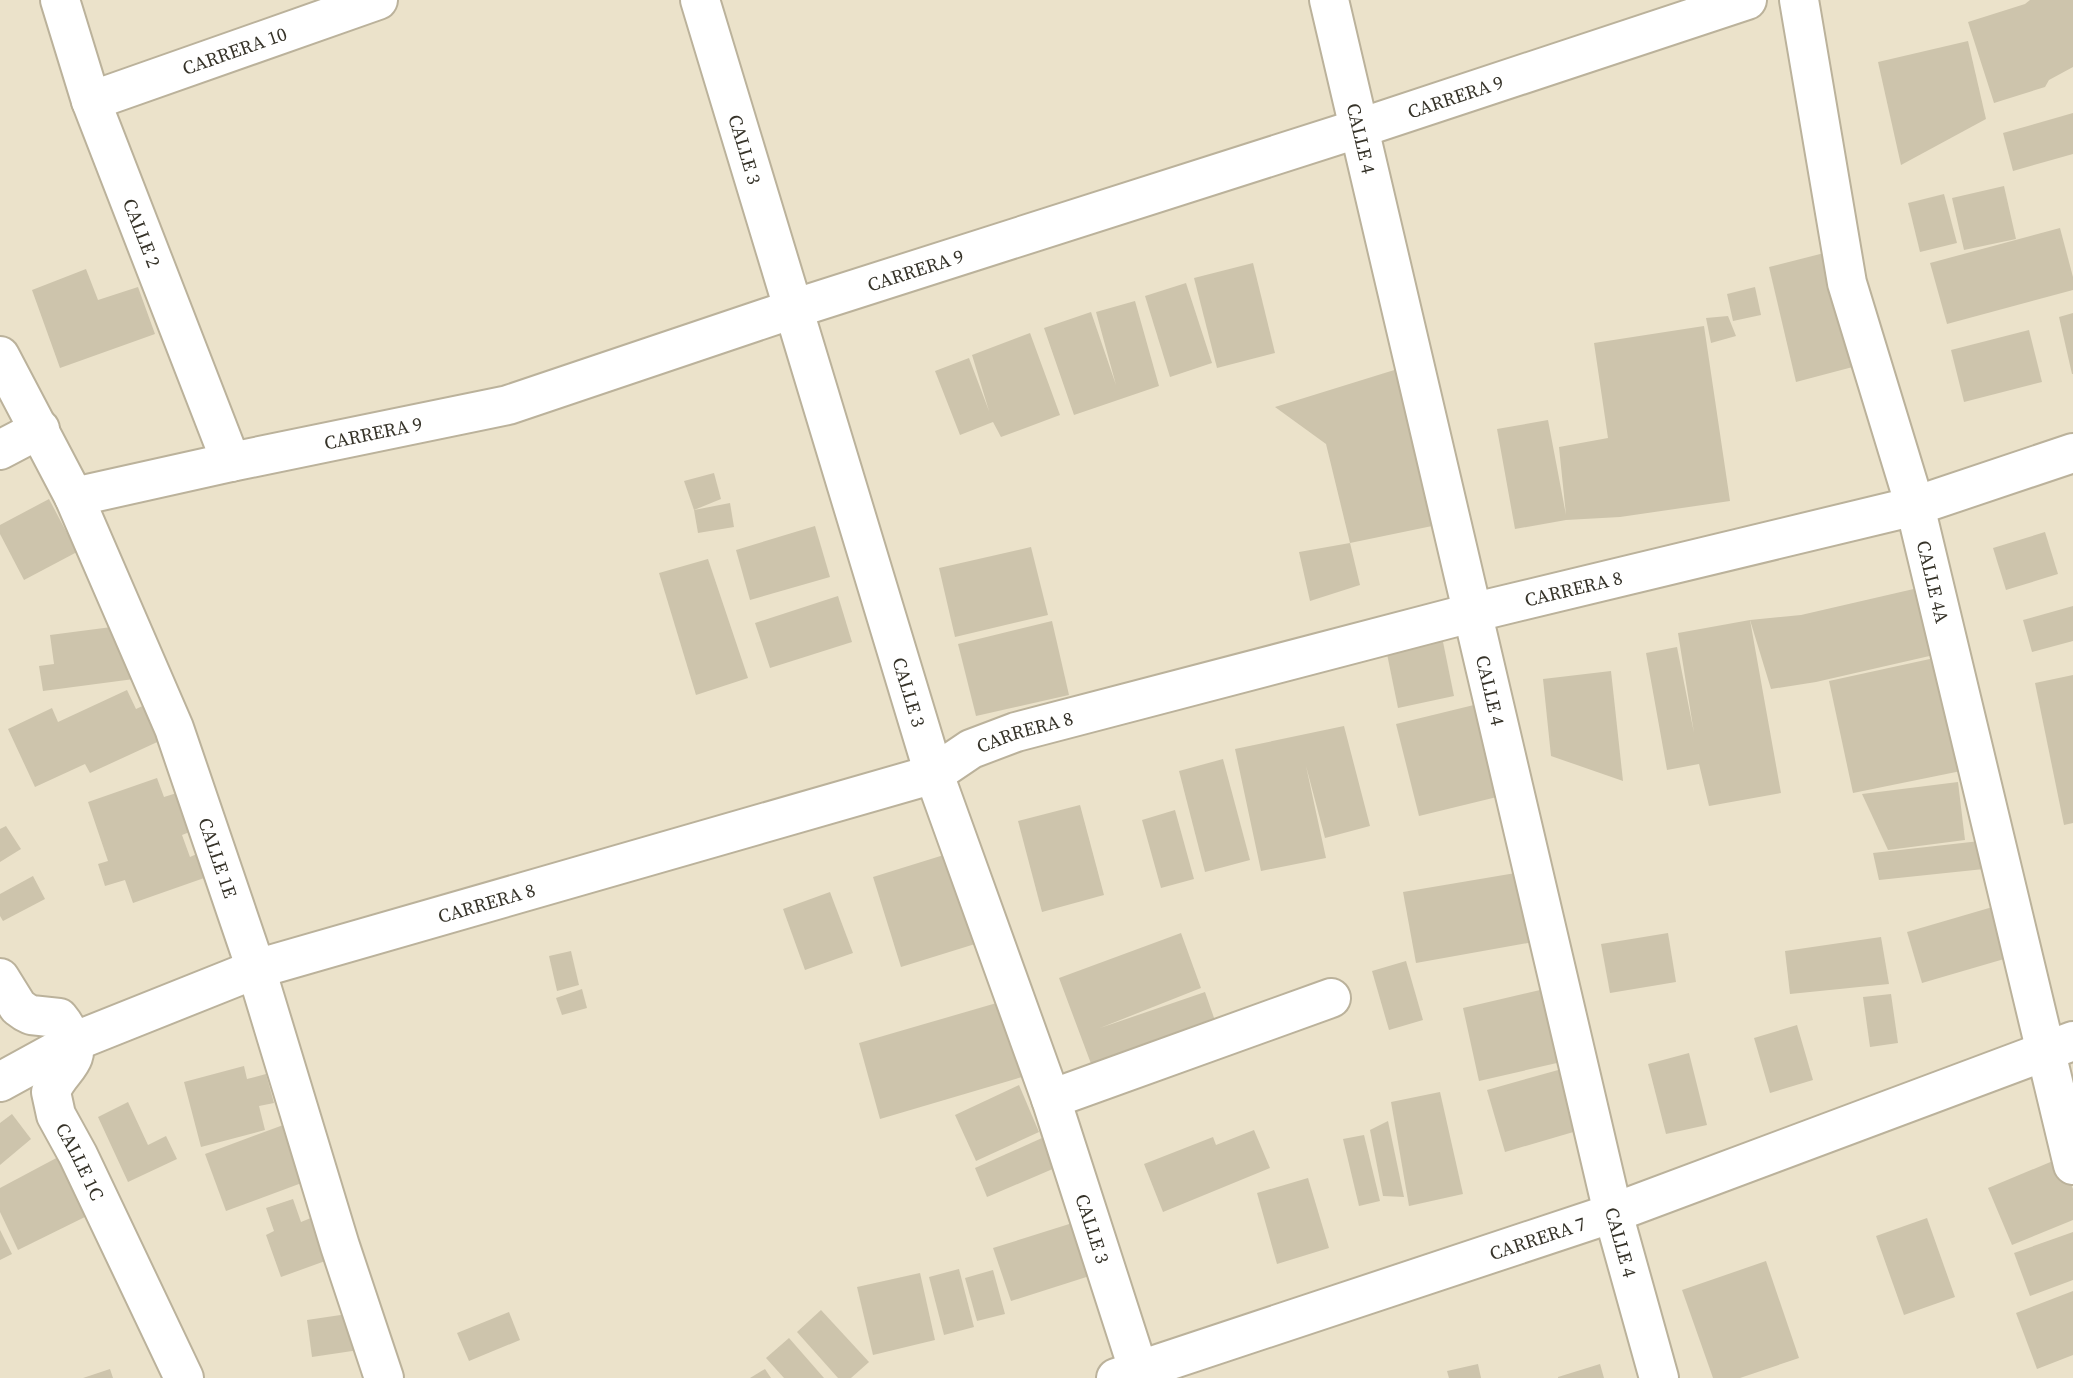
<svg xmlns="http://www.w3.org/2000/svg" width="2073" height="1378" font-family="'Source Serif 4',serif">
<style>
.building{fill:#cdc4ac}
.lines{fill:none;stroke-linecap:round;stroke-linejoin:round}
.street-casing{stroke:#bbb29b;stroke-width:42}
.street{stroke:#fff;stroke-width:38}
.labels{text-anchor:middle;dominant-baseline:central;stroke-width:6;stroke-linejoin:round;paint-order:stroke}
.street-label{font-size:19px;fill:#363329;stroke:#fff}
</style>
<rect width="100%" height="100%" fill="#ebe2ca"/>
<g class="building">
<polygon points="2030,0 2073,0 2073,67 2049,80 2045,87 1994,103 1968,22 2025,4"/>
<polygon points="1968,41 1986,119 1901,165 1878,62"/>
<polygon points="2073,113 2073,154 2013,171 2003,133"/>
<polygon points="2004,186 2016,239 1964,250 1952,198"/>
<polygon points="1944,194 1957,243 1920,252 1908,203"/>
<polygon points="2060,228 2073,277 2073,290 1947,324 1930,263"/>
<polygon points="1836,250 1864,364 1796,382 1769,267"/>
<polygon points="1253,263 1275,353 1217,368 1194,278"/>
<polygon points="86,269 98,300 138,287 155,334 60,368 32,290"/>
<polygon points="1186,283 1212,363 1170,377 1145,296"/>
<polygon points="1755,287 1761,315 1733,321 1727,294"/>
<polygon points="1135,301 1159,386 1074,415 1044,328 1091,312 1116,385 1096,312"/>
<polygon points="2073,313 2073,374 2072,374 2059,317"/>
<polygon points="1728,316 1736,336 1711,343 1706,318"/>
<polygon points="1704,326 1730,501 1620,517 1566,520 1515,529 1497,429 1548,420 1566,515 1559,447 1608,438 1594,343"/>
<polygon points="2029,330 2042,382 1964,402 1951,350"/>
<polygon points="1030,333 1060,415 1001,437 993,422 960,435 935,371 969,358 989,411 972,355"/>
<polygon points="1404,367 1437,525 1350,543 1360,585 1310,601 1299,552 1350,543 1326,444 1275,407"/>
<polygon points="714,473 721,499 694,510 684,481"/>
<polygon points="49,499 77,552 24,580 0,534 0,525"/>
<polygon points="730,503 734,527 698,533 694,510"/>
<polygon points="815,526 830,577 750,600 736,550"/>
<polygon points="2045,532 2058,574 2006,590 1993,548"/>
<polygon points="1031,547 1048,615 955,637 939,568"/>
<polygon points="708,559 748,678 696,695 659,573"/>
<polygon points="1931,585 1947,652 1816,682 1771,689 1750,620 1801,615"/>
<polygon points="838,596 852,642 770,668 755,623"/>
<polygon points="2073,606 2073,641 2032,652 2023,620"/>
<polygon points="1750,620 1781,793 1709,806 1699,764 1667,770 1646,653 1677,647 1694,733 1678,633"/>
<polygon points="1052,621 1069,695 976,716 958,644"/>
<polygon points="127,625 134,679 43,691 39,666 54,664 50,635"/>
<polygon points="1442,637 1454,696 1398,708 1386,649"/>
<polygon points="1939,657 1961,771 1853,793 1829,681"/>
<polygon points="1611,671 1623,781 1551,756 1543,679"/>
<polygon points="2073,675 2073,823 2064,825 2035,683"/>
<polygon points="127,690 136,709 149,703 166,738 90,773 85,764 35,787 8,729 52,708 58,722"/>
<polygon points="1478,704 1501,796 1419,816 1396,724"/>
<polygon points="1344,726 1370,826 1325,838 1306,766 1326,858 1261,871 1235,749"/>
<polygon points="1223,759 1250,860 1205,872 1179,771"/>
<polygon points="157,778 164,797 183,791 197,829 182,835 190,857 199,853 207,877 133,903 125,880 105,886 98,864 108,861 88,802"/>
<polygon points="1958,782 1965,840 1888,850 1862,794"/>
<polygon points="1080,805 1104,895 1042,912 1018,821"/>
<polygon points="1175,810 1194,879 1161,888 1142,820"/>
<polygon points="6,826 21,849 0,862 0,829"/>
<polygon points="1980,841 1984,869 1879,880 1873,853"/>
<polygon points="947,854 975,944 901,967 873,877"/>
<polygon points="1527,871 1539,941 1416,963 1403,892"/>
<polygon points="33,876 45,899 3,921 0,916 0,894"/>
<polygon points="830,892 853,953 805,970 783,909"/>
<polygon points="1996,906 2011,957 1922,983 1907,932"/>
<polygon points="1181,933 1201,988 1100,1028 1205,992 1220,1035 1096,1077 1059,978"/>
<polygon points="1668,933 1676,982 1610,993 1601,944"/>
<polygon points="1881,937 1889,984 1790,994 1785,951"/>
<polygon points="571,951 579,985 557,991 549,956"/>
<polygon points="1406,961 1423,1020 1389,1030 1372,971"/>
<polygon points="1553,987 1570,1060 1479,1081 1463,1008"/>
<polygon points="582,989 587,1008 562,1015 556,998"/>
<polygon points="1891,994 1898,1043 1870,1047 1863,997"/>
<polygon points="1000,1002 1022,1077 880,1119 859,1043"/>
<polygon points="1797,1025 1813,1080 1770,1093 1754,1038"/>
<polygon points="1689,1053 1707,1125 1666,1134 1648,1064"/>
<polygon points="244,1066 247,1079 266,1074 274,1103 259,1106 265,1130 201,1147 184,1082"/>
<polygon points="1569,1067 1587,1128 1505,1152 1487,1090"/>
<polygon points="1019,1085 1039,1132 976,1161 955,1115"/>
<polygon points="1440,1092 1463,1194 1409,1206 1391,1102"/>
<polygon points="128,1102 148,1145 166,1136 177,1159 128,1182 98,1117"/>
<polygon points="12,1114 31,1139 0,1165 0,1123"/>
<polygon points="1388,1121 1404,1197 1383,1196 1370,1130"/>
<polygon points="286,1124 307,1181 226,1211 205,1154"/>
<polygon points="1254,1130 1270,1168 1163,1212 1144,1164 1213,1137 1216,1145"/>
<polygon points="1364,1135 1380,1201 1359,1206 1343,1139"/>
<polygon points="1042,1138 1055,1168 987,1197 975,1168"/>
<polygon points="62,1155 93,1213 18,1250 0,1212 0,1188"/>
<polygon points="2060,1158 2073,1189 2073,1220 2012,1245 1988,1188"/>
<polygon points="1308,1178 1329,1248 1277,1264 1257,1193"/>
<polygon points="293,1199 301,1222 323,1213 339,1256 281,1277 266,1235 274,1231 266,1208"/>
<polygon points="1927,1218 1955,1297 1904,1315 1876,1236"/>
<polygon points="1082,1220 1099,1273 1011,1301 993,1248"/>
<polygon points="0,1230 12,1254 0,1260"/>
<polygon points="2073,1232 2073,1280 2030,1296 2014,1253"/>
<polygon points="1766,1261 1799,1358 1740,1378 1713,1378 1682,1290"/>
<polygon points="959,1269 974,1327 944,1335 929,1277"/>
<polygon points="993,1270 1005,1314 977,1321 965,1278"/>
<polygon points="920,1273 935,1340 873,1355 857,1287"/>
<polygon points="2073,1291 2073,1355 2037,1369 2016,1313"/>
<polygon points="821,1310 869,1362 851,1378 838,1378 797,1332"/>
<polygon points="509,1312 520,1340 469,1361 457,1333"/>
<polygon points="354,1313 359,1350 312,1357 307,1320"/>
<polygon points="789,1338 824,1378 784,1378 766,1358"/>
<polygon points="1478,1364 1481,1378 1449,1378 1447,1371"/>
<polygon points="1600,1364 1604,1378 1558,1378 1558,1377"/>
<polygon points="110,1369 113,1378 83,1378"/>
<polygon points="765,1369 771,1378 750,1378"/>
</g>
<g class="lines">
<defs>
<g id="street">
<path id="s1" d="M 60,0 L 91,101 L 231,462"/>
<path id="s2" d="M 700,0 L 934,774 L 1051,1099 L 1141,1378"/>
<path id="s3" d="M 1329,0 L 1613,1213 L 1659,1378"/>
<path id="s4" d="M 1799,0 L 1847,283 L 1915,506 L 2073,1165"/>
<path id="s5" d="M 91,101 L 378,0"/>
<path id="s6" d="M 0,356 L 74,497 L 174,728 L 256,969 L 340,1246 L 384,1378"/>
<polyline points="0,450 40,429"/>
<path id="s7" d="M 74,497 L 231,462 L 508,405 L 793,309 L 1360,128 L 1747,0"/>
<path id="s8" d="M 0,978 L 18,1007 L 25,1012 L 31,1015 L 59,1018 C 64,1024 68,1031 71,1038 C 83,1062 58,1070 51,1092 L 56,1115 L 78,1155 L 184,1378"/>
<path id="s9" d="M 0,1082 L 73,1042 L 256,969 L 934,774 L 971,749 L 1016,732 L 1471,613 L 1915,506 L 2073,453"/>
<polyline points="1051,1099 1331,998"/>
<path id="s10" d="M 1116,1378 L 1613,1213 L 2073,1041"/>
</g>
</defs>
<use href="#street" class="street-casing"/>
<use href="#street" class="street"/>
</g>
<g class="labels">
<g class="street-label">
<text stroke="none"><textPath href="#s5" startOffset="152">CARRERA 10</textPath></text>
<text stroke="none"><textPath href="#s7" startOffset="1440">CARRERA 9</textPath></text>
<text stroke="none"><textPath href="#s3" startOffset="142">CALLE 4</textPath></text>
<text stroke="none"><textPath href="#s2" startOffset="156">CALLE 3</textPath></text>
<text stroke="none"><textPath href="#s1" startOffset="247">CALLE 2</textPath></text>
<text stroke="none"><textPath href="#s7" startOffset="873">CARRERA 9</textPath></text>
<text stroke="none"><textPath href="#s7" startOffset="306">CARRERA 9</textPath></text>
<text stroke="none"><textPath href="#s4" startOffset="598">CALLE 4A</textPath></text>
<text stroke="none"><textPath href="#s9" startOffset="1654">CARRERA 8</textPath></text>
<text stroke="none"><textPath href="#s3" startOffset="709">CALLE 4</textPath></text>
<text stroke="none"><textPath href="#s2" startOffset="723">CALLE 3</textPath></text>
<text stroke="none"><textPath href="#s9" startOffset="1087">CARRERA 8</textPath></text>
<text stroke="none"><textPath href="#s6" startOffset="548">CALLE 1E</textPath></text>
<text stroke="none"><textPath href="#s9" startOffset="520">CARRERA 8</textPath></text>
<text stroke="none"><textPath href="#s8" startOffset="238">CALLE 1C</textPath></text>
<text stroke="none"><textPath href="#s2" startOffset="1290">CALLE 3</textPath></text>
<text stroke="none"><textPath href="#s10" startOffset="444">CARRERA 7</textPath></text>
<text stroke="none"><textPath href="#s3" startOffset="1276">CALLE 4</textPath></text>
</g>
</g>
</svg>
